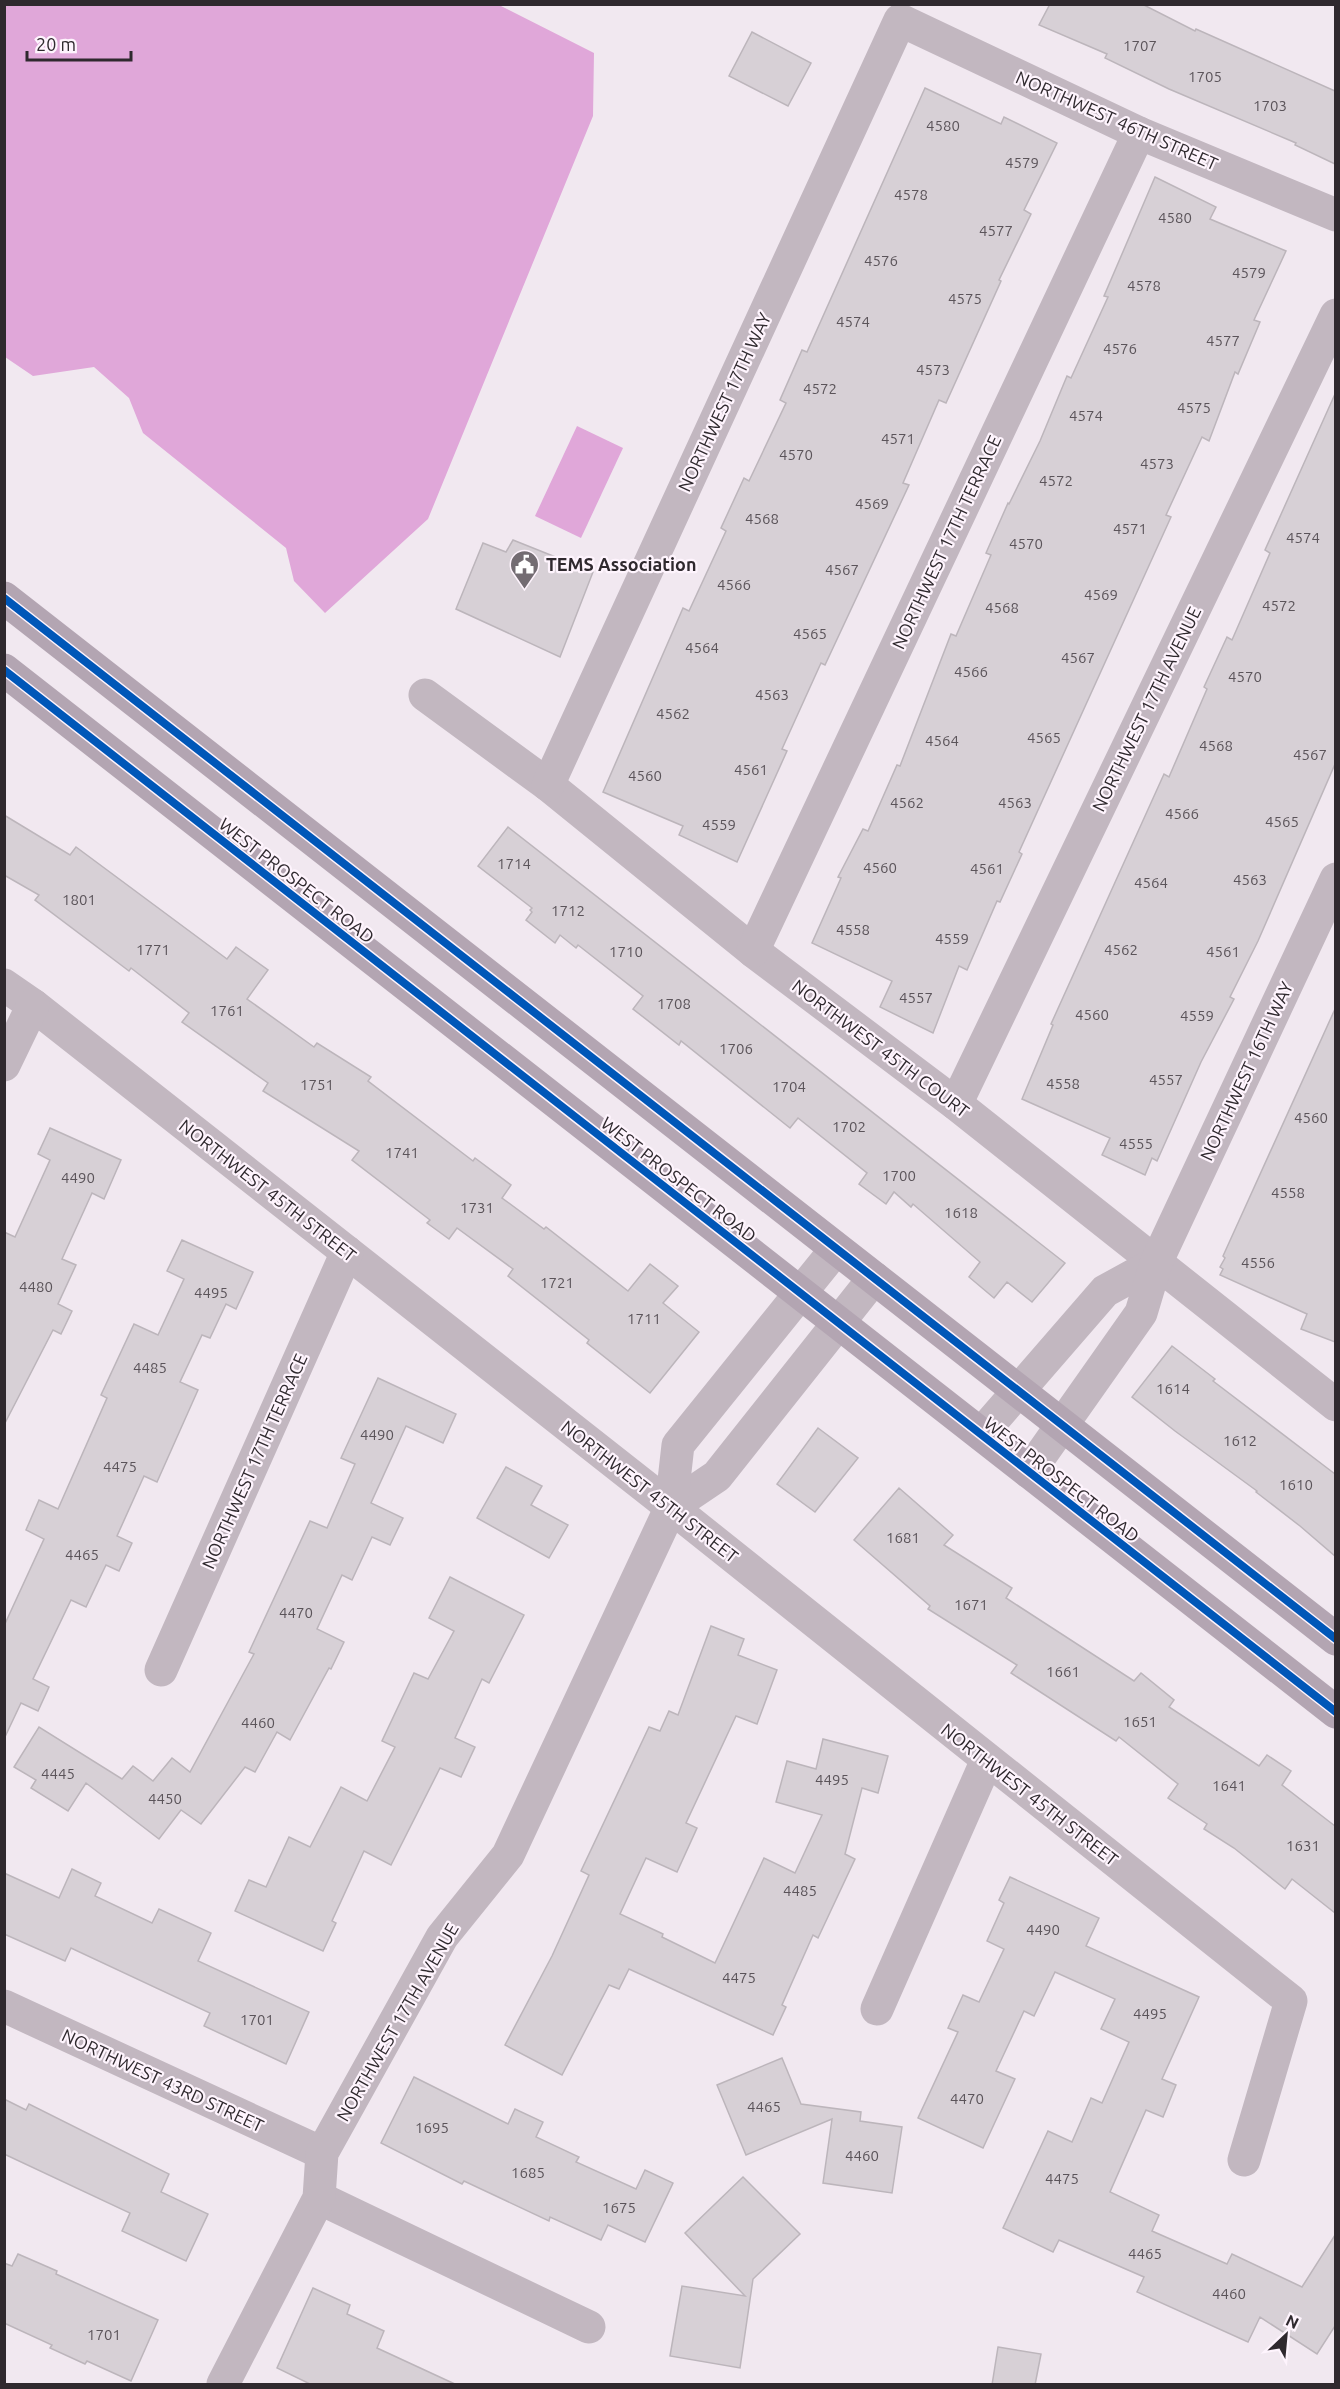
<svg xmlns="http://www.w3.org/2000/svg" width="1340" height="2389" font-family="Ubuntu,sans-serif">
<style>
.water{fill:#e0a7d9}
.building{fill:#d7d0d6;stroke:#bcb5bb;stroke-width:1.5}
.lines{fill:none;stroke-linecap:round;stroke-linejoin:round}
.minor{stroke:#c2b7c0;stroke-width:33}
.major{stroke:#b3a5b2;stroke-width:33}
.cycleway-casing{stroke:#fef4fd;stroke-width:11}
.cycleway{stroke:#0057b8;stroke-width:8}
.labels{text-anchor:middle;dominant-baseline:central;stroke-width:4.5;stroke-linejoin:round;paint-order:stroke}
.number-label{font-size:15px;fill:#5b545a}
.street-label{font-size:18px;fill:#2f292e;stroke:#fef4fd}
.poi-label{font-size:18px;font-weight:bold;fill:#2f292e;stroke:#fef4fd;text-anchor:start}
</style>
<rect width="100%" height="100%" fill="#f1e8f0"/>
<g class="water">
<polygon points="4,5 499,5 594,53 593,116 428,519 325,613 294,581 286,548 143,433 129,398 94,367 33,376 5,357"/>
<polygon points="577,426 623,448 581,538 535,516"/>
</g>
<g class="building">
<polygon points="1050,4 1142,4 1195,31 1196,29 1335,91 1335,164 1295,145 1296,143 1169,89 1105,58 1107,54 1039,25"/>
<polygon points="752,32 811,63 788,106 729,76"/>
<polygon points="925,88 1001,124 1004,117 1057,143 1024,210 1031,214 999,280 1001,281 946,403 939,400 903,483 909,485 825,665 821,663 782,749 787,751 737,862 679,835 683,826 603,792 683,608 689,611 726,531 721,528 744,478 749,481 786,403 780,400 802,350 807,352"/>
<polygon points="1155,177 1216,207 1210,219 1286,251 1254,320 1260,322 1238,374 1235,372 1209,441 1202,437 1166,515 1171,517 1019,852 1022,854 1000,902 997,901 967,970 959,966 933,1033 880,1007 892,981 812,943 841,878 838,877 863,829 868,831 897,765 900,766 951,634 956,636 991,555 986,553 1008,503 1009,504 1040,441 1067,376 1071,378 1108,297 1104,296"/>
<polygon points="1335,394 1335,764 1258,941 1230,997 1234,999 1201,1062 1157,1161 1152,1158 1145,1175 1102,1155 1110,1138 1022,1099 1053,1025 1051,1024 1164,774 1169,777 1207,689 1204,687 1227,637 1232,640 1270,553 1265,550"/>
<polygon points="513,540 593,572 560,657 456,609 483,543 506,552"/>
<polygon points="4,815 70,855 76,847 227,959 236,947 268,970 247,999 314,1047 317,1043 371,1077 368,1081 473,1161 475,1158 511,1185 502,1198 544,1229 546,1227 628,1291 650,1264 678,1286 663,1303 699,1332 650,1393 587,1343 589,1340 508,1276 513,1269 457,1228 449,1239 427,1223 430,1220 352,1160 359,1151 263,1091 268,1083 182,1022 189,1013 131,968 129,971 35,900 39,895 4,875"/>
<polygon points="508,827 1065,1263 1032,1302 1007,1282 994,1298 969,1277 980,1262 913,1204 911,1207 894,1192 886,1204 859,1184 867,1173 798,1118 790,1128 681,1041 679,1045 633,1009 643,996 578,945 576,948 560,935 555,943 526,920 532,912 530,910 532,908 478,866"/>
<polygon points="1335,1009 1335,1342 1301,1329 1307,1314 1220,1275 1223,1269 1220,1267 1225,1258 1223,1256"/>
<polygon points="50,1128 121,1160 104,1199 92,1193 62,1259 76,1265 58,1304 72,1311 61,1334 53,1330 4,1425 4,1232 15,1237 50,1160 38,1154"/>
<polygon points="182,1240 253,1272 236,1309 226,1304 210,1338 202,1335 180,1382 198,1390 157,1482 144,1476 117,1536 132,1543 119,1571 106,1565 86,1607 71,1600 33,1679 49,1687 38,1711 21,1703 4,1739 4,1626 44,1539 26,1530 39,1500 58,1509 107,1398 101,1395 134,1324 158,1335 184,1279 167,1271"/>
<polygon points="1172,1346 1215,1379 1213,1381 1335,1474 1335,1556 1300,1526 1256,1492 1257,1491 1175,1431 1132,1397"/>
<polygon points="378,1378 456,1414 443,1443 406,1426 371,1503 403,1518 390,1545 372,1537 352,1580 342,1575 317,1629 344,1642 331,1669 329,1668 290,1740 277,1732 255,1772 245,1767 201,1824 181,1810 159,1839 86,1783 68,1811 31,1788 36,1780 14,1767 39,1727 122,1779 133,1766 153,1781 172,1758 190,1772 254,1654 249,1652 310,1521 327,1528 355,1464 341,1458"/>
<polygon points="818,1428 858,1458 815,1512 777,1484"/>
<polygon points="506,1467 542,1486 531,1505 568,1525 549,1558 477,1518"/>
<polygon points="899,1488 953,1535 944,1545 1012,1588 1006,1598 1134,1681 1141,1673 1174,1700 1169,1707 1259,1766 1267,1755 1291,1771 1282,1785 1335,1826 1335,1913 1292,1879 1285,1889 1234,1848 1204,1829 1207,1824 1168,1798 1178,1784 1119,1737 1116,1741 1011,1673 1017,1665 928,1609 930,1606 854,1540"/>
<polygon points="450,1577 524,1615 489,1683 482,1679 455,1738 475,1747 461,1777 440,1768 391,1865 364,1851 332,1921 336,1923 323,1951 235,1911 249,1880 266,1887 289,1837 310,1847 341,1787 367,1801 395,1747 382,1741 414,1673 428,1679 454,1631 429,1618"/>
<polygon points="711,1626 744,1639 738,1655 777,1670 757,1724 736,1716 686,1823 697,1828 677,1872 646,1858 620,1914 663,1934 662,1937 715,1963 764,1858 795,1873 822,1815 776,1802 787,1761 816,1769 823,1739 888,1756 878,1793 862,1788 845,1854 855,1859 818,1938 813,1935 782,2005 786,2007 773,2035 629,1969 619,1989 609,1985 562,2075 505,2045 552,1956 589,1875 581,1871 649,1727 660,1731 669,1711 678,1715"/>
<polygon points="72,1869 101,1883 95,1896 152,1923 159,1909 211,1933 198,1961 309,2012 286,2064 204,2026 210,2013 71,1948 65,1961 4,1934 4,1873 59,1898"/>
<polygon points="1010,1877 1099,1918 1086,1946 1199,1997 1162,2079 1176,2085 1163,2117 1146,2110 1110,2192 1159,2215 1152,2231 1227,2264 1232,2254 1302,2287 1335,2235 1335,2326 1317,2354 1260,2317 1248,2342 1137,2292 1144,2277 1059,2240 1053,2252 1003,2228 1048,2131 1072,2142 1091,2098 1102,2103 1129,2042 1101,2029 1115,1999 1055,1972 1034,2016 1024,2011 996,2071 1015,2079 983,2148 918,2118 958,2032 948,2028 963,1995 979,2002 1004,1949 987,1941 1004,1903 999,1900"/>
<polygon points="782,2058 801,2104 861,2112 860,2121 902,2127 892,2193 823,2183 832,2119 746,2155 717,2085"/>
<polygon points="414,2077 508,2124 515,2109 543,2122 536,2137 579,2157 576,2162 636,2189 645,2170 673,2183 645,2242 608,2225 601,2240 550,2217 549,2221 464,2181 462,2184 381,2143"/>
<polygon points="4,2099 26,2110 29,2104 169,2174 161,2192 208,2214 186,2261 122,2231 130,2213 4,2154"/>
<polygon points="743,2177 800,2234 753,2279 740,2368 670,2356 682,2286 745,2296 685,2233"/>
<polygon points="18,2254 57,2271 56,2274 158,2320 131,2381 87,2361 85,2364 50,2348 52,2345 4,2323 4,2263 12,2266"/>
<polygon points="313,2288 350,2305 347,2314 384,2331 377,2348 457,2385 312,2385 277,2368"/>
<polygon points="998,2347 1041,2354 1035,2385 992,2385"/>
</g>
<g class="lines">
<g class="minor">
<polyline points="425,695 548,785 753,951 956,1104 1336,1405"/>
<polyline points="548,785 900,20 1139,133 1336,215"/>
<polyline points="753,951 1139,133"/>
<polyline points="4,985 33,1005 671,1507 1291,2001 1244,2160"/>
<polyline points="4,1065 33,1005"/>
<polyline points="956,1104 1336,315"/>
<polyline points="981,1434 1105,1291 1156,1263"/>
<polyline points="1029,1472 1141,1313 1156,1263 1336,879"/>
<polyline points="671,1507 717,1476 874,1278"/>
<polyline points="161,1670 347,1252"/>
<polyline points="4,2006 322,2153"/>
<polyline points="877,2009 987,1760"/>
<polyline points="319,2198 589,2327"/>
<polyline points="223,2384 319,2198 322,2153 442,1937 508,1855 671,1507 678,1445 836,1249"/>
</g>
<g class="major">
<polyline points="4,598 1336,1639"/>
<polyline points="4,670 1336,1712"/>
</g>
<defs>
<g id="cycleway">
<polyline points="4,598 1336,1639"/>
<polyline points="4,670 1336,1712"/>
</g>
</defs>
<use href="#cycleway" class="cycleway-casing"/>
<use href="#cycleway" class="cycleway"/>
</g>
<defs>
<symbol id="civic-pin" viewBox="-11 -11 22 30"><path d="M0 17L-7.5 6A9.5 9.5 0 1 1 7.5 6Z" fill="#736c72" stroke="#fef4fd"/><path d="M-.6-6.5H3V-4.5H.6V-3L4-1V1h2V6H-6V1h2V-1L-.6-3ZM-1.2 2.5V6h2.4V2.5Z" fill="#fff"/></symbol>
</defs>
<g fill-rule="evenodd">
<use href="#civic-pin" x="508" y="548" width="33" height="45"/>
</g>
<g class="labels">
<g class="number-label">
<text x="1140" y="45">1707</text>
<text x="1205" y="76">1705</text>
<text x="1270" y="105">1703</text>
<text x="943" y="125">4580</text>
<text x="1022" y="162">4579</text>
<text x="911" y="194">4578</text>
<text x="1175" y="217">4580</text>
<text x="996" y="230">4577</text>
<text x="881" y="260">4576</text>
<text x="1249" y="272">4579</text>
<text x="1144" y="285">4578</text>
<text x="965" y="298">4575</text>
<text x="853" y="321">4574</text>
<text x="1223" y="340">4577</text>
<text x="1120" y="348">4576</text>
<text x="933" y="369">4573</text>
<text x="820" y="388">4572</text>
<text x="1194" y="407">4575</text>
<text x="1086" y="415">4574</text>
<text x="898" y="438">4571</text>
<text x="796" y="454">4570</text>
<text x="1157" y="463">4573</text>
<text x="1056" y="480">4572</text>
<text x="872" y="503">4569</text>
<text x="762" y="518">4568</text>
<text x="1130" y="528">4571</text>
<text x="1303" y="537">4574</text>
<text x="1026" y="543">4570</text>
<text x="842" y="569">4567</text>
<text x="734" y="584">4566</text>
<text x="1101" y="594">4569</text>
<text x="1279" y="605">4572</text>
<text x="1002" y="607">4568</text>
<text x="810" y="633">4565</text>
<text x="702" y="647">4564</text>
<text x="1078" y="657">4567</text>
<text x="971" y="671">4566</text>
<text x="1245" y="676">4570</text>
<text x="772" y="694">4563</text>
<text x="673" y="713">4562</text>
<text x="1044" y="737">4565</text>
<text x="942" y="740">4564</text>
<text x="1216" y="745">4568</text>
<text x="1310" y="754">4567</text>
<text x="751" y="769">4561</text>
<text x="645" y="775">4560</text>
<text x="907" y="802">4562</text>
<text x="1015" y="802">4563</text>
<text x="1182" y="813">4566</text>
<text x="1282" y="821">4565</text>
<text x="719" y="824">4559</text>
<text x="514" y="863">1714</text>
<text x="880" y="867">4560</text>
<text x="987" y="868">4561</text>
<text x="1250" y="879">4563</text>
<text x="1151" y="882">4564</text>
<text x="79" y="899">1801</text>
<text x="568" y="910">1712</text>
<text x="853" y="929">4558</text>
<text x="952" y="938">4559</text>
<text x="153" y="949">1771</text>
<text x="1121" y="949">4562</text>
<text x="626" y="951">1710</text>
<text x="1223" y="951">4561</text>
<text x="916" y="997">4557</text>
<text x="674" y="1003">1708</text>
<text x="227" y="1010">1761</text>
<text x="1092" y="1014">4560</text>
<text x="1197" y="1015">4559</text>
<text x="736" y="1048">1706</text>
<text x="1166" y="1079">4557</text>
<text x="1063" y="1083">4558</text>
<text x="317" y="1084">1751</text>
<text x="789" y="1086">1704</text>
<text x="1311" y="1117">4560</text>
<text x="849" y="1126">1702</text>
<text x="1136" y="1143">4555</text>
<text x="402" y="1152">1741</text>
<text x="899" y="1175">1700</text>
<text x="78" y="1177">4490</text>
<text x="1288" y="1192">4558</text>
<text x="477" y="1207">1731</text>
<text x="961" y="1212">1618</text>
<text x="1258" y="1262">4556</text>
<text x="557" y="1282">1721</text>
<text x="36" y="1286">4480</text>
<text x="211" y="1292">4495</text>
<text x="644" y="1318">1711</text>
<text x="150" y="1367">4485</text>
<text x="1173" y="1388">1614</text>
<text x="377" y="1434">4490</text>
<text x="1240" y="1440">1612</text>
<text x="120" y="1466">4475</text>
<text x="1296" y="1484">1610</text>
<text x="903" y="1537">1681</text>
<text x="82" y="1554">4465</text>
<text x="971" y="1604">1671</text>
<text x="296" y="1612">4470</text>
<text x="1063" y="1671">1661</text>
<text x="1140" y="1721">1651</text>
<text x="258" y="1722">4460</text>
<text x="58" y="1773">4445</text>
<text x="832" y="1779">4495</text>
<text x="1229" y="1785">1641</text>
<text x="165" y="1798">4450</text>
<text x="1303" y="1845">1631</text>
<text x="800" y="1890">4485</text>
<text x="1043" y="1929">4490</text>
<text x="739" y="1977">4475</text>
<text x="1150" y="2013">4495</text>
<text x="257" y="2019">1701</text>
<text x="967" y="2098">4470</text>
<text x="764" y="2106">4465</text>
<text x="432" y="2127">1695</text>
<text x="862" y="2155">4460</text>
<text x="528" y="2172">1685</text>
<text x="1062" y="2178">4475</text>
<text x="619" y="2207">1675</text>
<text x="1145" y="2253">4465</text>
<text x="1229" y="2293">4460</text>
<text x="104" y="2334">1701</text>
</g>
<g class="street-label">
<text transform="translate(1117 120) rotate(24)">NORTHWEST 46TH STREET</text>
<text transform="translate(724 402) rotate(-65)">NORTHWEST 17TH WAY</text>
<text transform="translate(946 542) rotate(-65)">NORTHWEST 17TH TERRACE</text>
<text transform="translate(1146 709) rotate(-64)">NORTHWEST 17TH AVENUE</text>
<text transform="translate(297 880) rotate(38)">WEST PROSPECT ROAD</text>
<text transform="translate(881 1048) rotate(37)">NORTHWEST 45TH COURT</text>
<text transform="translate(1246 1071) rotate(-65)">NORTHWEST 16TH WAY</text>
<text transform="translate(679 1179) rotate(38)">WEST PROSPECT ROAD</text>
<text transform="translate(268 1190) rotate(38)">NORTHWEST 45TH STREET</text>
<text transform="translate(254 1461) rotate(-66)">NORTHWEST 17TH TERRACE</text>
<text transform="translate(1062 1479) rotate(38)">WEST PROSPECT ROAD</text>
<text transform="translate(650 1491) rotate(38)">NORTHWEST 45TH STREET</text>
<text transform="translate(1030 1794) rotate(38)">NORTHWEST 45TH STREET</text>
<text transform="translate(397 2022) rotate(-60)">NORTHWEST 17TH AVENUE</text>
<text transform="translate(163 2080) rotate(25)">NORTHWEST 43RD STREET</text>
</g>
<g class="poi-label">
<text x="546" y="564">TEMS Association</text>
</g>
</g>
<rect width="1340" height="2389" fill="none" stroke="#2f292e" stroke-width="12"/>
<g transform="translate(1286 2335) rotate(26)" stroke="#fef4fd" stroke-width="4.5" paint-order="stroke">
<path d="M0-4.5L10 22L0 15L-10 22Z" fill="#2f292e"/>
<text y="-9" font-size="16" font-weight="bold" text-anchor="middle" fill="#2f292e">N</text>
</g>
<path d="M27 51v9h104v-9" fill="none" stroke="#2f292e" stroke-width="3"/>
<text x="36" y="51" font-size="18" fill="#2f292e" stroke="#fef4fd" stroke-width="4.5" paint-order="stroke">20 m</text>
</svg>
